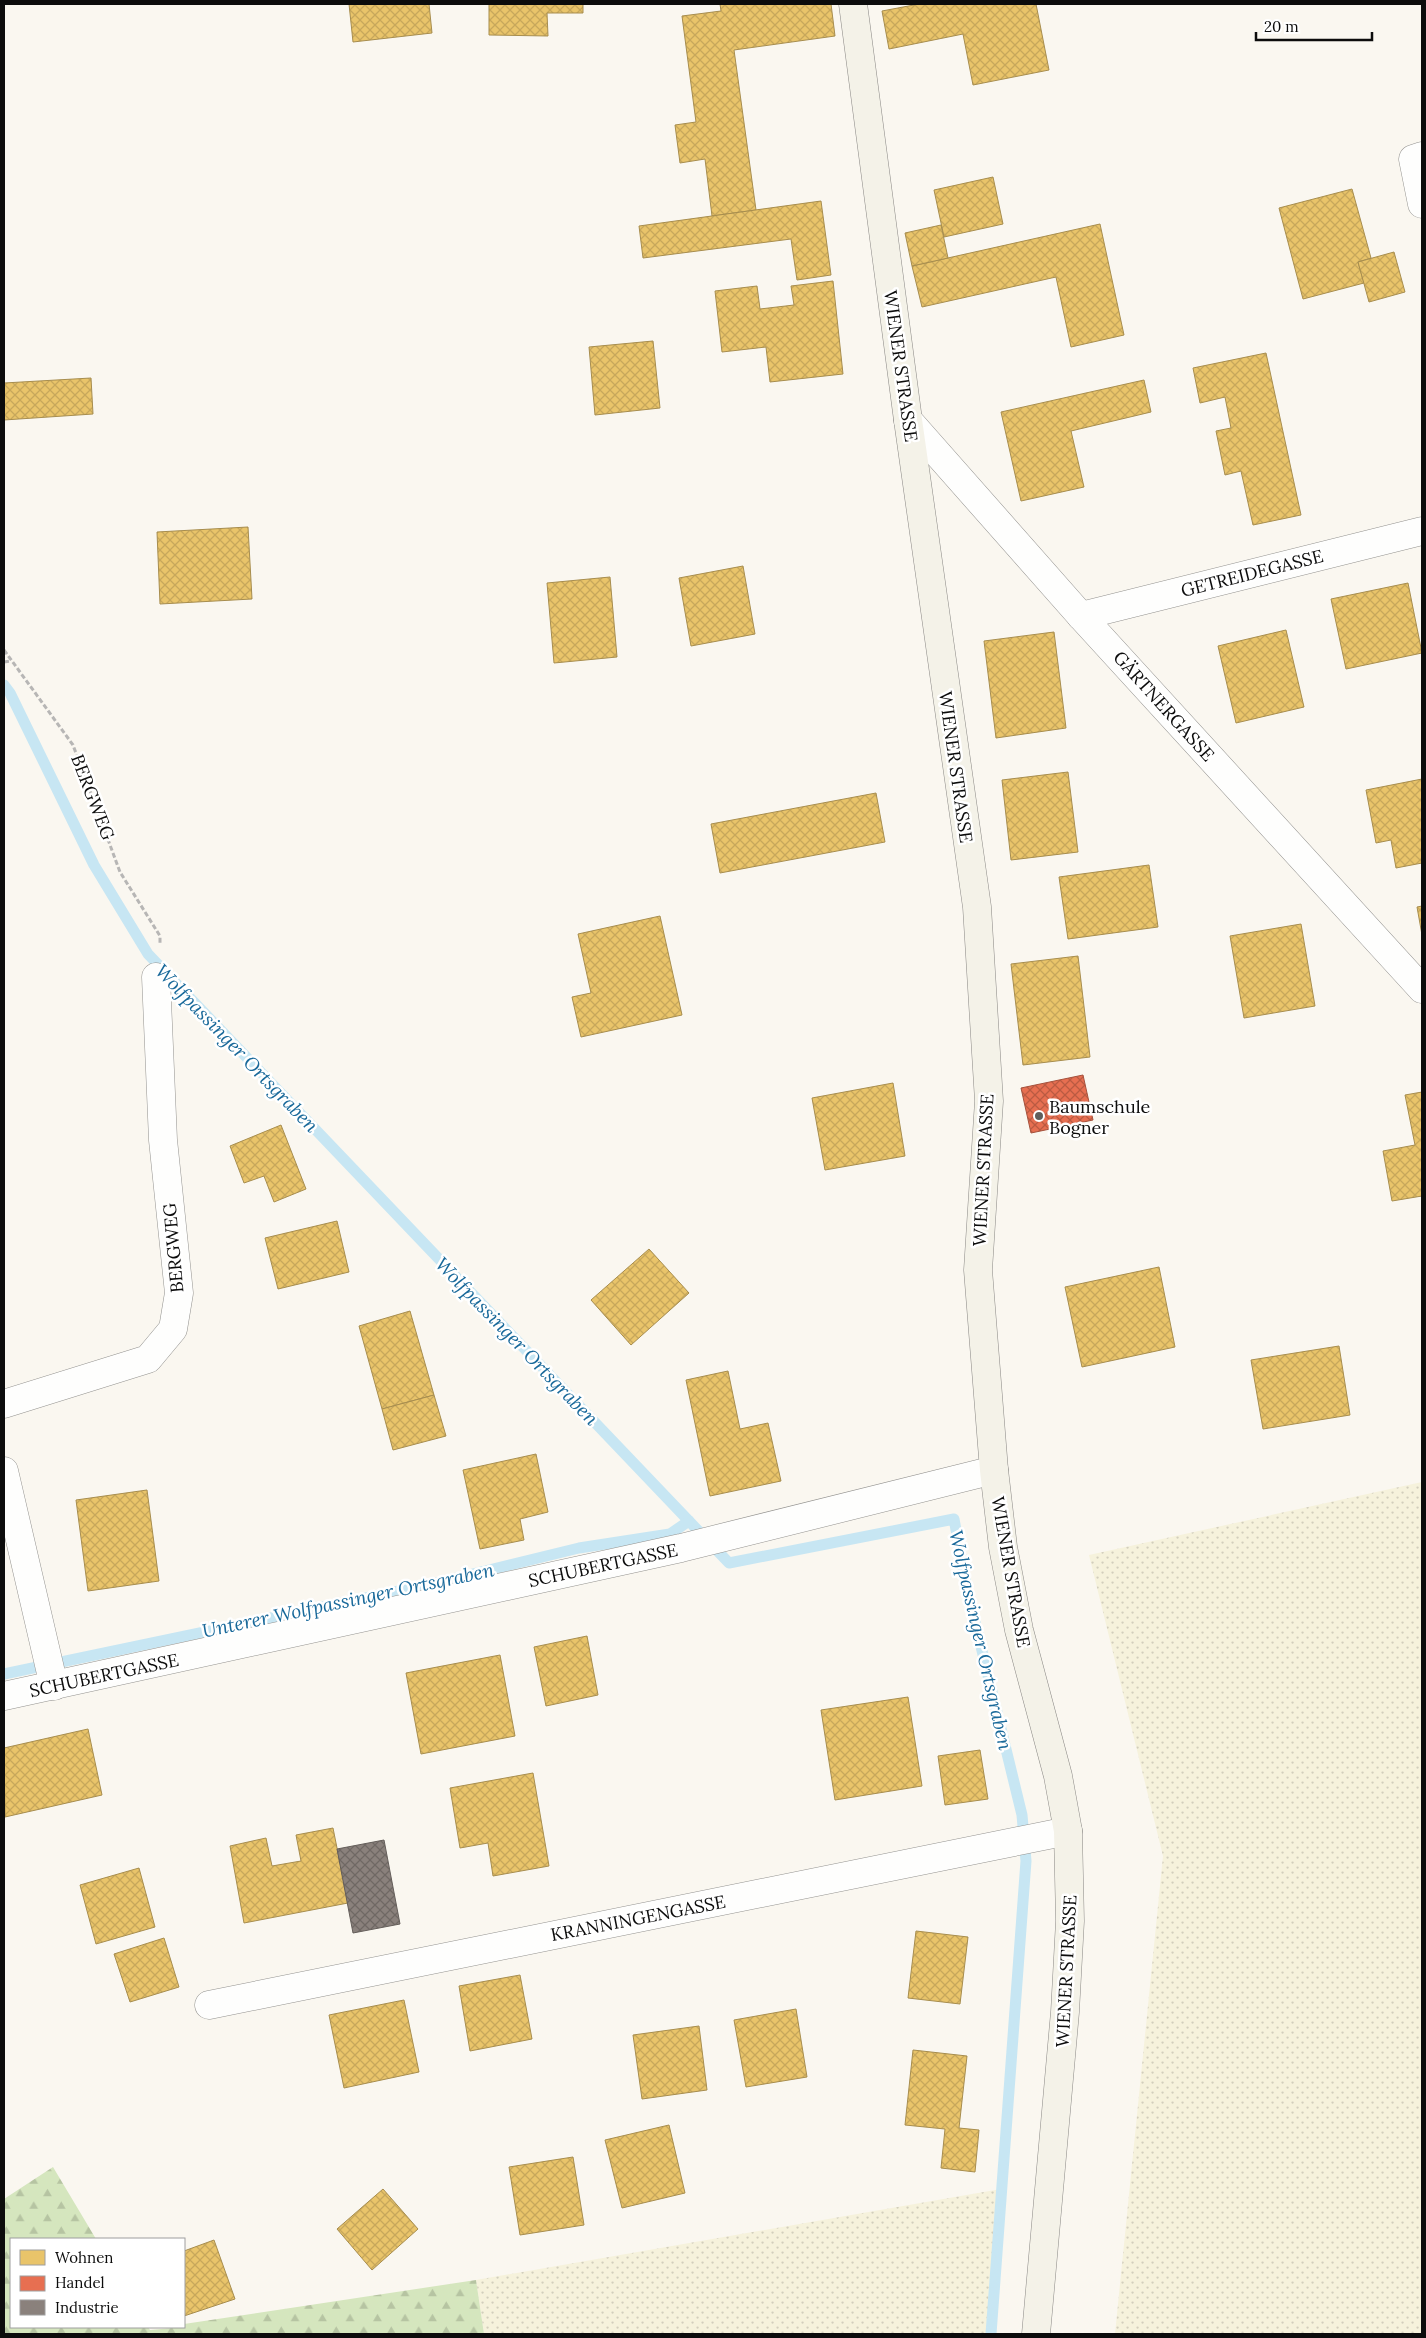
<svg xmlns="http://www.w3.org/2000/svg" width="1426" height="2338" font-family="Lora,serif">
<style>
.farmland{fill:url(#farmland-dots)}
.forest{fill:url(#forest-firs)}
.homes{fill:url(#homes-cross-hatch);stroke:#a78d4e}
.shops{fill:url(#shops-cross-hatch);stroke:#a5513c}
.industry{fill:url(#industry-cross-hatch);stroke:#645e5a}
.lines{fill:none;stroke-linecap:round;stroke-linejoin:round}
.stream{stroke:#c7e6f3;stroke-width:11}
.minor-casing{stroke:#93928f;stroke-width:29}
.secondary-casing{stroke:#8a8885;stroke-width:29}
.path{stroke:#b7b6b5;stroke-width:3;stroke-dasharray:5 2.5;stroke-linecap:butt}
.minor{stroke:#fefefd;stroke-width:28}
.secondary{stroke:#f4f2e8;stroke-width:28}
.poi-dot{fill:#5f5e5c;stroke:#fff;stroke-width:2}
.labels{text-anchor:middle;dominant-baseline:central;stroke-width:5;stroke-linejoin:round;paint-order:stroke}
.street-label{font-size:18px;fill:#0c0c0c;stroke:#fff}
.poi-label{font-size:18px;fill:#0c0c0c;stroke:#fff;text-anchor:start}
.water-label{font-size:19px;font-style:italic;fill:#19699a;stroke:#fff}
</style>
<defs>
<pattern id="farmland-dots" width="8" height="8" patternUnits="userSpaceOnUse" patternTransform="scale(1.25)"><rect width="8" height="8" fill="#f6f2dc"/><path d="M2 2h.1M6 6h.1" fill="none" stroke="#d2cebc" stroke-width="1.8" stroke-linecap="round"/></pattern>
<pattern id="forest-firs" width="22" height="20" patternUnits="userSpaceOnUse" patternTransform="scale(1.25)"><rect width="22" height="20" fill="#d5e6be"/><path d="M5 1l3.5 6h-7zM16 11l3.5 6h-7z" fill="#b6c4a2"/></pattern>
<pattern id="homes-cross-hatch" width="8" height="8" patternUnits="userSpaceOnUse" patternTransform="scale(1.25)"><rect width="8" height="8" fill="#e9c46a"/><path d="M0 0l8 8M0 8l8-8" fill="none" stroke="#c7a75b"/></pattern>
<pattern id="shops-cross-hatch" width="8" height="8" patternUnits="userSpaceOnUse" patternTransform="scale(1.25)"><rect width="8" height="8" fill="#e76f51"/><path d="M0 0l8 8M0 8l8-8" fill="none" stroke="#ba5a42"/></pattern>
<pattern id="industry-cross-hatch" width="8" height="8" patternUnits="userSpaceOnUse" patternTransform="scale(1.25)"><rect width="8" height="8" fill="#8a817c"/><path d="M0 0l8 8M0 8l8-8" fill="none" stroke="#6f6864"/></pattern>
</defs>
<rect width="100%" height="100%" fill="#faf7f0"/>
<g class="farmland">
<polygon points="1422,1482 1422,2334 1115,2334 1163,1856 1089,1555"/>
<polygon points="1001,2189 993,2334 484,2334 476,2280"/>
</g>
<polygon class="forest" points="53,2167 96,2239 11,2239 11,2327 148,2327 150,2330 184,2327 184,2324 476,2280 484,2334 4,2334 4,2199"/>
<g class="homes">
<polygon points="349,4 429,4 432,33 353,42"/>
<polygon points="489,4 583,4 583,13 547,13 548,36 489,35"/>
<polygon points="720,4 831,4 835,36 734,50 756,210 712,216 705,159 680,163 675,125 696,122 682,16 721,11"/>
<polygon points="919,4 1036,4 1049,70 973,85 963,34 889,49 882,11"/>
<polygon points="993,177 1003,224 944,237 934,190"/>
<polygon points="1352,189 1371,258 1358,262 1364,283 1303,299 1279,208"/>
<polygon points="821,201 831,275 797,280 791,239 643,258 639,226"/>
<polygon points="1100,224 1124,335 1071,347 1056,277 922,307 912,266"/>
<polygon points="941,225 948,258 912,266 905,233"/>
<polygon points="1394,252 1405,292 1369,302 1358,262"/>
<polygon points="833,281 843,374 770,382 766,347 722,352 715,291 757,286 760,309 794,305 791,286"/>
<polygon points="653,341 660,408 595,415 589,347"/>
<polygon points="1266,353 1301,515 1253,525 1241,471 1225,475 1216,431 1231,428 1225,397 1200,403 1193,368"/>
<polygon points="91,378 93,414 4,420 4,383"/>
<polygon points="1144,380 1151,412 1071,431 1084,487 1021,501 1001,412"/>
<polygon points="248,527 252,599 160,604 157,532"/>
<polygon points="743,566 755,634 691,646 679,578"/>
<polygon points="610,577 617,657 554,663 547,583"/>
<polygon points="1408,583 1422,653 1346,669 1331,599"/>
<polygon points="1286,630 1304,707 1236,723 1218,646"/>
<polygon points="1054,632 1066,728 996,738 984,641"/>
<polygon points="1068,772 1078,852 1011,860 1002,780"/>
<polygon points="1422,779 1422,863 1396,868 1391,840 1376,843 1366,790"/>
<polygon points="876,793 885,842 720,873 711,824"/>
<polygon points="1149,865 1158,927 1068,939 1059,877"/>
<polygon points="1422,906 1422,935 1417,907"/>
<polygon points="660,916 682,1015 581,1037 572,997 591,993 578,934"/>
<polygon points="1301,924 1315,1006 1244,1018 1230,936"/>
<polygon points="1078,956 1090,1057 1023,1065 1011,964"/>
<polygon points="893,1083 905,1156 825,1170 812,1098"/>
<polygon points="1422,1092 1422,1196 1392,1201 1383,1151 1415,1145 1405,1095"/>
<polygon points="281,1125 306,1189 274,1202 264,1176 244,1183 230,1146"/>
<polygon points="337,1221 349,1272 278,1289 265,1238"/>
<polygon points="649,1249 689,1293 631,1345 591,1300"/>
<polygon points="1159,1267 1175,1347 1082,1367 1065,1287"/>
<polygon points="410,1311 434,1395 382,1409 359,1326"/>
<polygon points="1339,1346 1350,1415 1263,1429 1251,1360"/>
<polygon points="728,1371 740,1429 768,1423 781,1481 710,1496 686,1380"/>
<polygon points="434,1395 446,1436 393,1450 382,1409"/>
<polygon points="536,1454 548,1512 520,1519 524,1540 480,1549 463,1470"/>
<polygon points="147,1490 159,1581 88,1591 76,1500"/>
<polygon points="587,1636 598,1695 546,1706 534,1647"/>
<polygon points="500,1655 515,1736 421,1754 406,1673"/>
<polygon points="908,1697 922,1786 835,1800 821,1710"/>
<polygon points="88,1729 102,1795 5,1817 4,1748"/>
<polygon points="980,1750 988,1799 945,1805 938,1756"/>
<polygon points="533,1773 549,1866 493,1876 488,1843 460,1848 450,1788"/>
<polygon points="333,1828 348,1903 244,1923 230,1846 266,1838 272,1866 301,1861 296,1835"/>
<polygon points="139,1868 155,1927 96,1944 80,1885"/>
<polygon points="916,1931 968,1937 960,2004 908,1998"/>
<polygon points="164,1938 179,1987 130,2002 114,1954"/>
<polygon points="520,1975 532,2039 470,2051 459,1986"/>
<polygon points="404,2000 419,2072 344,2088 329,2015"/>
<polygon points="796,2009 807,2077 746,2087 734,2020"/>
<polygon points="699,2026 707,2090 642,2099 633,2035"/>
<polygon points="913,2050 967,2056 959,2128 979,2130 975,2172 941,2168 945,2129 905,2125"/>
<polygon points="669,2125 685,2193 622,2208 605,2140"/>
<polygon points="573,2157 584,2225 520,2235 509,2167"/>
<polygon points="383,2189 418,2229 372,2270 337,2229"/>
<polygon points="214,2240 235,2299 184,2316 184,2251"/>
</g>
<polygon class="shops" points="1083,1075 1093,1120 1031,1133 1021,1088"/>
<polygon class="industry" points="384,1840 400,1924 353,1933 337,1849"/>
<g class="lines">
<g class="stream">
<polyline points="4,685 10,693 94,865 148,954 729,1563 954,1519 967,1589 1022,1815 1026,1861 991,2334"/>
<polyline points="4,1674 432,1584 579,1548 670,1534 689,1521"/>
</g>
<defs>
<g id="minor">
<polyline points="1422,156 1413,159 1422,204"/>
<polyline points="908,420 1081,616 1422,989"/>
<polyline points="1081,616 1422,531"/>
<polyline points="4,1404 148,1359 173,1329 179,1293 163,1140 156,977"/>
<polyline points="4,1471 54,1686"/>
<polyline points="4,1696 681,1548 994,1470"/>
<polyline points="209,2005 1068,1831"/>
</g>
<polyline id="secondary" points="853,4 908,420 977,907 989,1101 978,1270 994,1470 1003,1547 1019,1630 1058,1776 1068,1831 1070,1921 1065,2012 1036,2334"/>
</defs>
<use href="#minor" class="minor-casing"/>
<use href="#secondary" class="secondary-casing"/>
<g class="path">
<polyline points="4,650 73,745 120,872 160,936 160,944"/>
<polyline points="4,662 11,661"/>
</g>
<use href="#minor" class="minor"/>
<use href="#secondary" class="secondary"/>
</g>
<circle class="poi-dot" cx="1039" cy="1116" r="5"/>
<g class="labels">
<g class="street-label">
<text transform="translate(901 366) rotate(82)">WIENER STRASSE</text>
<text transform="translate(1252 573) rotate(-14)">GETREIDEGASSE</text>
<text transform="translate(1164 706) rotate(48)">GÄRTNERGASSE</text>
<text transform="translate(956 767) rotate(82)">WIENER STRASSE</text>
<text transform="translate(93 797) rotate(69)">BERGWEG</text>
<text transform="translate(983 1170) rotate(-87)">WIENER STRASSE</text>
<text transform="translate(173 1248) rotate(-95)">BERGWEG</text>
<text transform="translate(603 1565) rotate(-12)">SCHUBERTGASSE</text>
<text transform="translate(1011 1572) rotate(80)">WIENER STRASSE</text>
<text transform="translate(104 1675) rotate(-12)">SCHUBERTGASSE</text>
<text transform="translate(638 1918) rotate(-11)">KRANNINGENGASSE</text>
<text transform="translate(1066 1971) rotate(-87)">WIENER STRASSE</text>
</g>
<g class="poi-label">
<text x="1049" y="1106">Baumschule<tspan x="1049" dy="21">Bogner</tspan></text>
</g>
<g class="water-label">
<text transform="translate(237 1048) rotate(46)">Wolfpassinger Ortsgraben</text>
<text transform="translate(517 1341) rotate(46)">Wolfpassinger Ortsgraben</text>
<text transform="translate(348 1600) rotate(-12)">Unterer Wolfpassinger Ortsgraben</text>
<text transform="translate(981 1640) rotate(77)">Wolfpassinger Ortsgraben</text>
</g>
</g>
<rect width="1426" height="2338" fill="none" stroke="#0c0c0c" stroke-width="10"/>
<rect x="10" y="2238" width="175" height="90" fill="#ffffff" stroke="#9e9e9e"/>
<rect x="20" y="2250" width="25" height="15" fill="#e9c46a" stroke="#9e9e9e"/>
<text x="55" y="2263" font-size="15" fill="#0c0c0c">Wohnen</text>
<rect x="20" y="2276" width="25" height="15" fill="#e76f51" stroke="#9e9e9e"/>
<text x="55" y="2288" font-size="15" fill="#0c0c0c">Handel</text>
<rect x="20" y="2300" width="25" height="15" fill="#8a817c" stroke="#9e9e9e"/>
<text x="55" y="2313" font-size="15" fill="#0c0c0c">Industrie</text>
<path d="M1256 32v8h116v-8" fill="none" stroke="#0c0c0c" stroke-width="2.5"/>
<text x="1264" y="32" font-size="15" fill="#0c0c0c" stroke="#ffffff" stroke-width="4" paint-order="stroke">20 m</text>
</svg>
